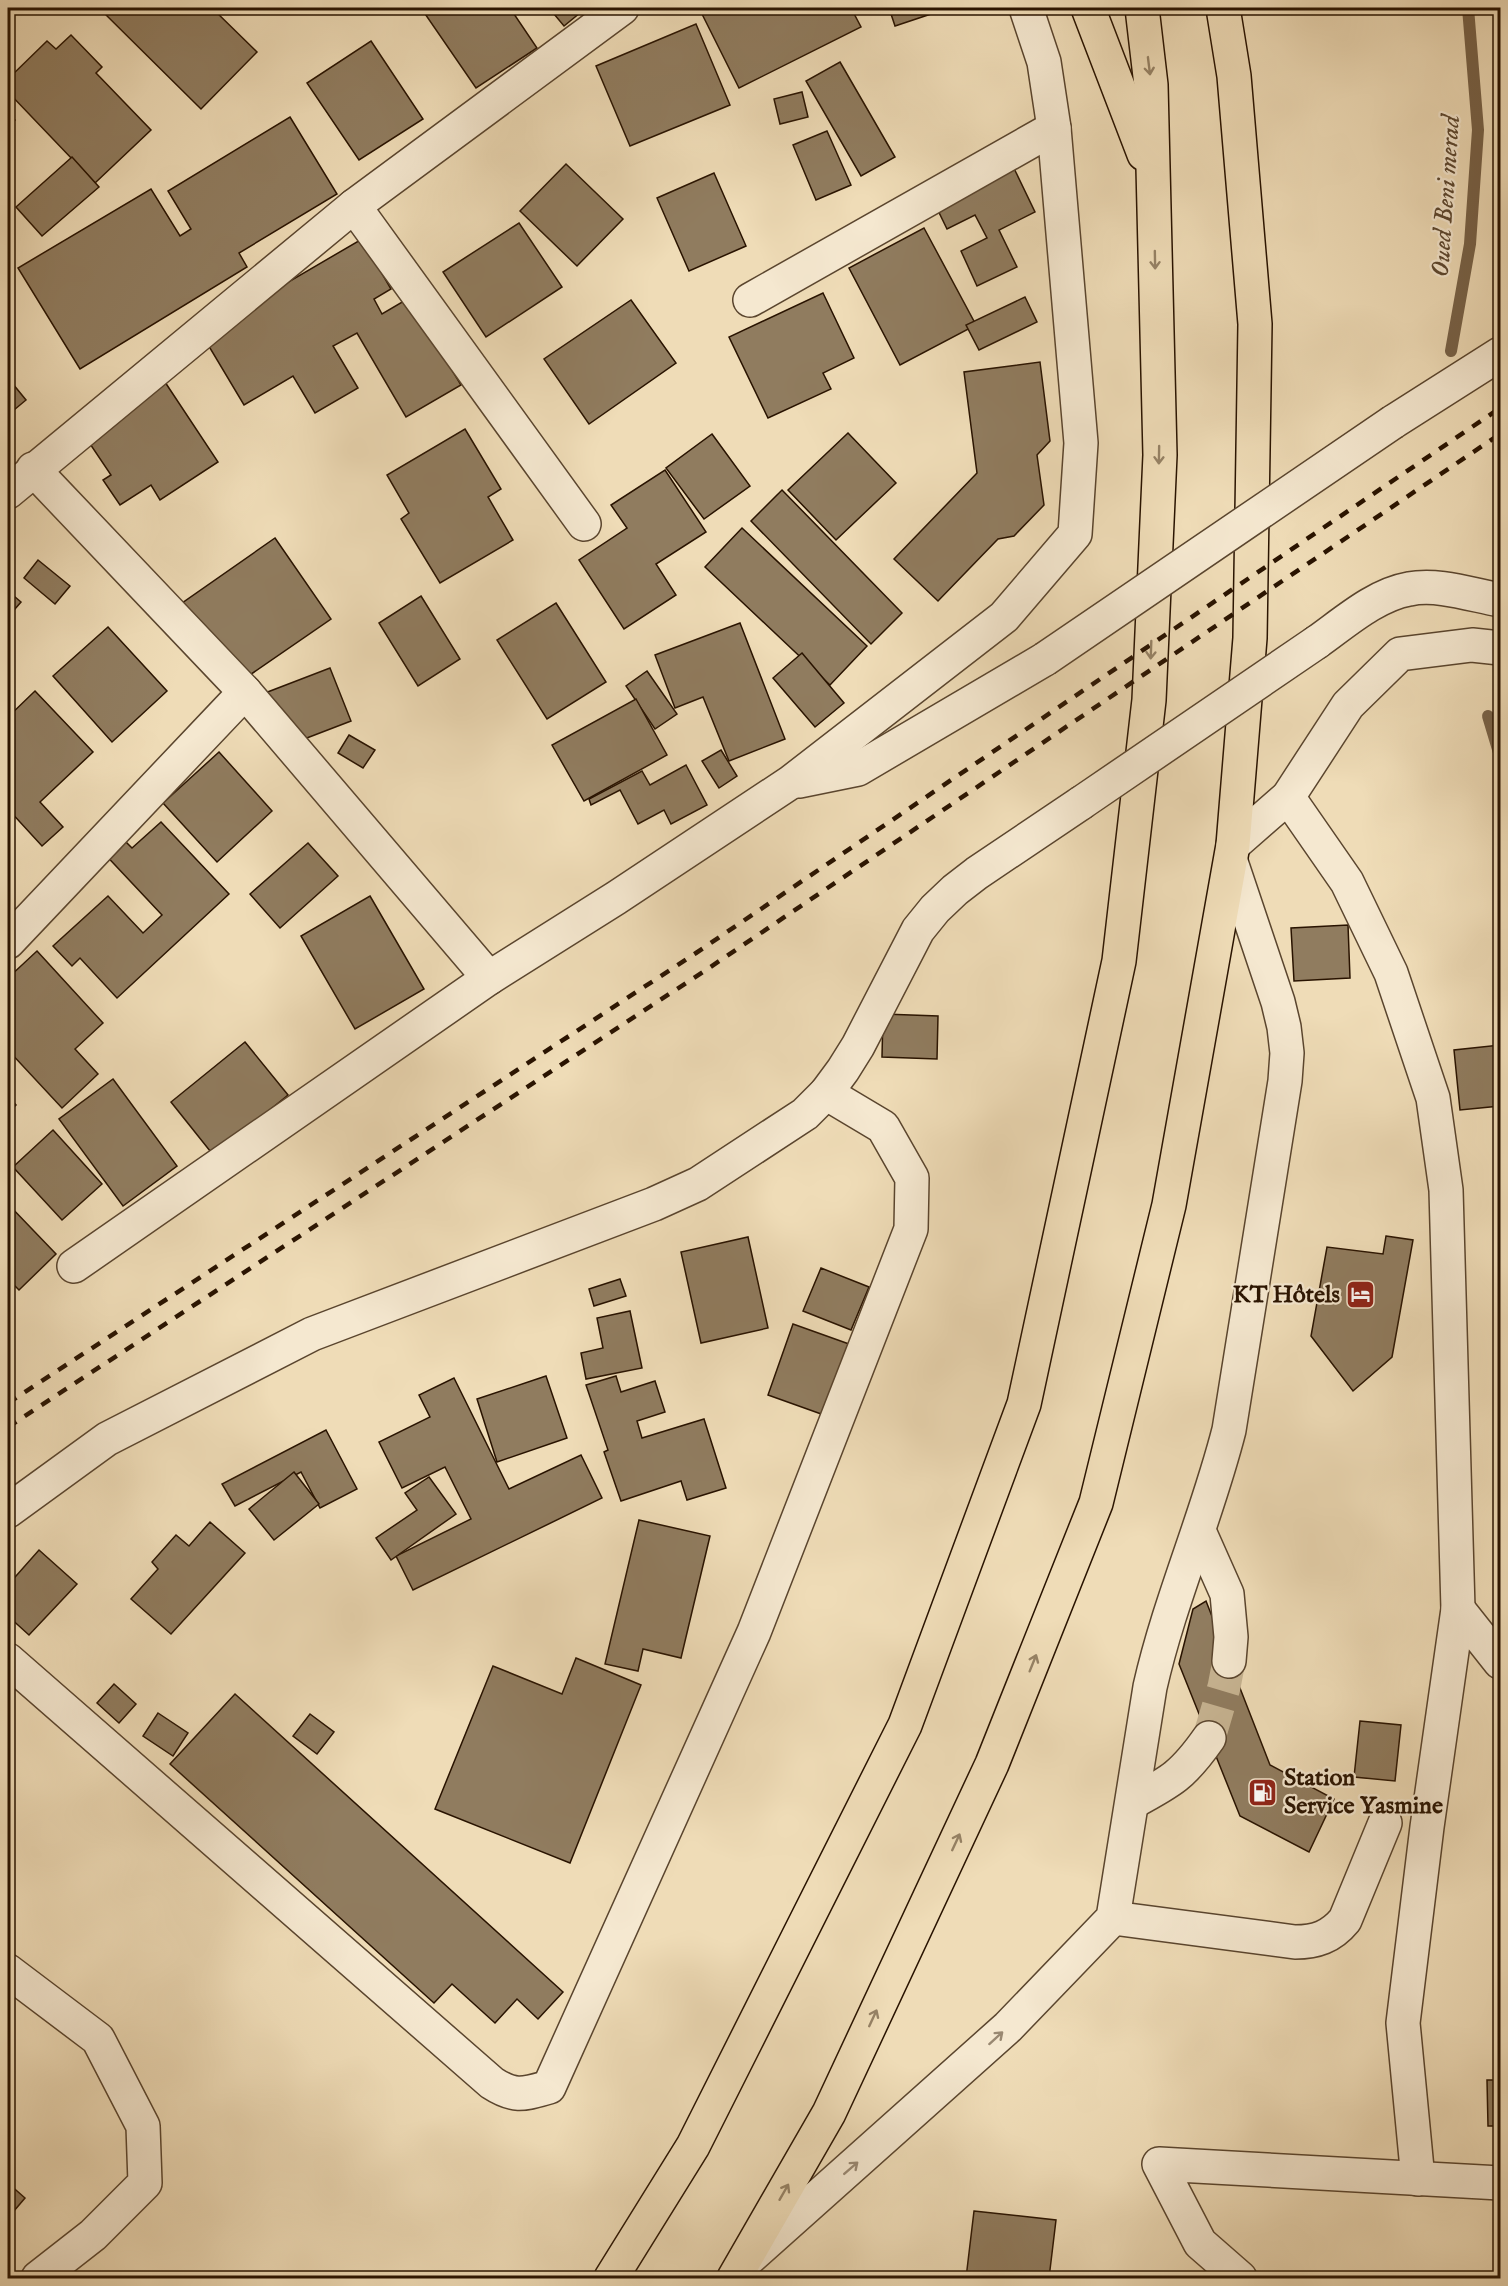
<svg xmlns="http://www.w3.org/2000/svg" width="1508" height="2286" font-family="'IM FELL English',serif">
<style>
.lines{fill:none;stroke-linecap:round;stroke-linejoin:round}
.stream{stroke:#786349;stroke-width:12}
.building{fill:#907c5f;stroke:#291300;stroke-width:1.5}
.minor-tunnel{stroke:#c7b492;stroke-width:33;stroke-dasharray:33 16;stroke-linecap:butt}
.minor-casing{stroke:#5a452e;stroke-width:36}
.highway-casing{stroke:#291300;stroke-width:36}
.minor{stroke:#f5e8d0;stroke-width:33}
.highway{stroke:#efdcb7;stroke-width:33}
.rail{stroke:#291300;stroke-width:4.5;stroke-dasharray:10 10;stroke-linecap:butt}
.minor-bridge-casing{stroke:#5a452e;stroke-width:36;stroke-linecap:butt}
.minor-bridge{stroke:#f5e8d0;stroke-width:33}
.oneway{stroke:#968265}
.oneway2{stroke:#998872}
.labels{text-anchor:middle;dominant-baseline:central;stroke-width:4.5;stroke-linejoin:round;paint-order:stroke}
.poi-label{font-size:24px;font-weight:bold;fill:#291300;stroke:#f5e8d0;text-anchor:end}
.water-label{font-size:26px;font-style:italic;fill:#5d4830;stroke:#f5e8d0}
</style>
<rect width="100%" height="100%" fill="#efdcb7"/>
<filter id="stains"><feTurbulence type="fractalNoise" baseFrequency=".00333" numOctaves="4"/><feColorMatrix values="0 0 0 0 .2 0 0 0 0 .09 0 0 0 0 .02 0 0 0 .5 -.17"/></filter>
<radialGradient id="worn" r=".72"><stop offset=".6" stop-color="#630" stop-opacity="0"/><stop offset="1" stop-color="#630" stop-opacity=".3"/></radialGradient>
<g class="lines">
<g class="stream">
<polyline points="1451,351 1470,244 1478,130 1468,8"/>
<polyline points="1488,716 1500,756"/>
</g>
</g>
<g class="building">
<polygon points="99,8 212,8 257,52 201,109"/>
<polygon points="421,8 510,8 537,48 476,88"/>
<polygon points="549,8 586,8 564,26"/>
<polygon points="699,8 851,8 861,27 739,88"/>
<polygon points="889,8 935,8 937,12 895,26"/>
<polygon points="696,24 730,105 630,146 596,66"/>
<polygon points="71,35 102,67 96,73 151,130 95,183 8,92 8,79 47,41 56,49"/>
<polygon points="371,41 423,119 359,160 307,83"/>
<polygon points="840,62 895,157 861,176 806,81"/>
<polygon points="802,92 808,117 780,124 774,99"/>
<polygon points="8,113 15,120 8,129"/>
<polygon points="290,117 337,194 239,253 247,267 80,369 18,268 151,189 180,236 191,229 168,191"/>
<polygon points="827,131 851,185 816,200 793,145"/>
<polygon points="72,157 99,187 42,236 16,207"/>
<polygon points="1010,160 1035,212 999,230 1017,267 977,286 961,251 987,238 975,215 947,229 932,198"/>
<polygon points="566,164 623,219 577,266 520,211"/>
<polygon points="714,173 746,246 689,271 657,198"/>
<polygon points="519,223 562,287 486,337 443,272"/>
<polygon points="924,228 976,325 900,365 849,268"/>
<polygon points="362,239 391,289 374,299 382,314 409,298 461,385 406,417 357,333 333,346 358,388 315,413 293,376 244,405 201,333"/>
<polygon points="823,293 854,358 823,373 831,389 768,418 729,337"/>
<polygon points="1025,297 1037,322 979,350 966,325"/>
<polygon points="631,300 676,363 589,424 544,359"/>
<polygon points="1040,362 1050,441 1037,455 1044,505 1014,536 998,539 938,601 894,559 977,473 964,372"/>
<polygon points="161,376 218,462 160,500 151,485 120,505 103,480 111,475 80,429"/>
<polygon points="8,378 26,400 8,415"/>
<polygon points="465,429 501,489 488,497 513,540 440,583 401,519 409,513 387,475"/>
<polygon points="848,433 896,483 836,540 788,490"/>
<polygon points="712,434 750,486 704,519 666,468"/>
<polygon points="665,470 706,532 656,564 676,595 624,629 579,560 627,528 611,505"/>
<polygon points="782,490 902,613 871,644 751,521"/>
<polygon points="742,528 867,646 830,685 705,567"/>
<polygon points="275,538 331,619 231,688 175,608"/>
<polygon points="38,560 70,586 55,604 24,578"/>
<polygon points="8,591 21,602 8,617"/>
<polygon points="421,596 460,659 418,686 379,623"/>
<polygon points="556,603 606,682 547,719 497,640"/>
<polygon points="740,623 785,739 729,761 703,697 675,708 655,655"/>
<polygon points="108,627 167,691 112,742 53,676"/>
<polygon points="802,653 844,703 815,727 773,678"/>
<polygon points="330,668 351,721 286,746 265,693"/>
<polygon points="647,671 677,714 655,729 626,686"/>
<polygon points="35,691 93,752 40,802 63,827 42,846 8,809 8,717"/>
<polygon points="636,699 667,755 584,801 552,745"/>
<polygon points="349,735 375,750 363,768 338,753"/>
<polygon points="721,750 737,776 719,788 702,761"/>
<polygon points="219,752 272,811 217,862 163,803"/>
<polygon points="686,765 707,805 671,824 664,810 638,824 620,790 591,805 589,799 642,771 650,785"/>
<polygon points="161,822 229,894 117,998 80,958 72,966 53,946 108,896 143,933 162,915 100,849 117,833 132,848"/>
<polygon points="308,843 338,876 280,928 250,894"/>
<polygon points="370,896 424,989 355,1029 301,936"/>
<polygon points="1348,925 1350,978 1294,981 1291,928"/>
<polygon points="37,951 103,1023 75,1049 98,1074 62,1108 8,1050 8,978"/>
<polygon points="883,1014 938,1016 937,1059 882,1057"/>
<polygon points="245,1042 288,1095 214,1156 171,1102"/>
<polygon points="1500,1045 1500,1106 1460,1110 1454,1050"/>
<polygon points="113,1079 177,1166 123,1206 59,1119"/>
<polygon points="8,1096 16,1105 8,1113"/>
<polygon points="53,1130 102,1184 62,1220 13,1167"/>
<polygon points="8,1204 56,1254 19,1290 8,1279"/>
<polygon points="1386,1236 1413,1240 1392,1357 1353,1391 1311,1336 1327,1247 1383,1254"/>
<polygon points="748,1237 768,1328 701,1343 681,1252"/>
<polygon points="821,1268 869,1287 851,1330 803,1311"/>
<polygon points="620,1279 626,1296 594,1306 589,1289"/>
<polygon points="630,1311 642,1368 586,1379 581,1353 603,1348 597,1318"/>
<polygon points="793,1324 849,1344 824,1415 768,1395"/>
<polygon points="546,1376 567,1438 497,1462 477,1399"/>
<polygon points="616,1376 621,1392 655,1381 665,1412 637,1421 642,1438 704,1419 726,1488 687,1500 681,1481 621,1501 604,1452 608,1450 586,1385"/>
<polygon points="454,1378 509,1489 581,1455 602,1498 413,1590 396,1556 471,1519 445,1467 402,1488 379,1442 430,1417 419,1395"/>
<polygon points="326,1430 357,1489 320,1508 301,1472 235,1506 222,1484"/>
<polygon points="294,1472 319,1504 274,1540 249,1509"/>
<polygon points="429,1477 456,1514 391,1560 376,1538 417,1510 405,1493"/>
<polygon points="639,1520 710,1536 681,1658 643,1649 638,1671 605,1664"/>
<polygon points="210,1522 245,1553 171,1634 131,1599 158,1569 152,1562 176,1535 189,1546"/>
<polygon points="39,1550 77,1584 29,1635 8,1616 8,1585"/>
<polygon points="1206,1601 1270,1765 1334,1799 1309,1852 1240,1816 1179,1664 1193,1609"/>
<polygon points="576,1658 641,1685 570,1863 435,1809 493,1666 562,1694"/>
<polygon points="114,1684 136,1704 119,1723 97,1703"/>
<polygon points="235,1694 563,1992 538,2019 517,1999 495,2023 452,1984 434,2003 170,1764"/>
<polygon points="158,1713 188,1733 173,1756 143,1736"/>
<polygon points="310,1714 334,1732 317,1754 293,1736"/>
<polygon points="1360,1721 1401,1725 1395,1781 1354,1777"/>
<polygon points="1487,2080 1500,2080 1500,2126 1488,2126"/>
<polygon points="8,2183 25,2198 8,2218"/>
<polygon points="974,2211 1056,2220 1049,2278 966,2278"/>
</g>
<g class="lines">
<polyline class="minor-tunnel" points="1209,1738 1224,1687 1229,1661"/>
<defs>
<g id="minor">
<polyline points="354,206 622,8"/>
<polyline points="750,300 1054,128"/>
<polyline points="1393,422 1500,354"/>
<polyline points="33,469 245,692 489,978"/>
<polyline points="8,492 354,206 584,524"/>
<path d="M 1317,642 C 1344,623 1375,595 1409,589 C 1438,583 1472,595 1500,600"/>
<polyline points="799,781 858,769 1045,659"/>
<polyline points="1288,797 1347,882 1391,973 1433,1098 1446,1190 1458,1609 1427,1827 1403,2023 1418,2179"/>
<polyline points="1233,845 1288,797 1348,705 1400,654 1472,645 1500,648"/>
<polyline points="8,942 245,692"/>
<polyline points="74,1266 489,978 616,898 791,782 1004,617 1075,534 1081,443 1054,128 1044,62 1026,8"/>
<polyline points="8,1511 107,1439 312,1334 654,1204 698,1184 805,1114 826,1093 843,1070 858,1046 918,930 935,909 955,890 977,873 1081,803"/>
<polyline points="1199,1531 1227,1594 1231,1637 1229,1661"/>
<polyline points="1458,1609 1500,1662"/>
<path d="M 8,1660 L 492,2083 C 515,2098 524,2094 549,2087 L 754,1632 L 911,1229 L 912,1178 L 883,1127 L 826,1093"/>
<path d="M 1133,1802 C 1172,1781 1183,1775 1209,1738"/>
<path d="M 1113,1918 L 1295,1942 C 1316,1942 1331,1937 1345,1920 L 1385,1823"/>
<polyline points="8,1971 98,2039 143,2126 145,2183 93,2235 38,2278"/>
<path d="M 747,2260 L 1008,2027 L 1113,1918 L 1150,1687 C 1170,1599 1207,1517 1229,1430 L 1285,1081 L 1287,1053 L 1284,1027 L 1278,1002 L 1231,862"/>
<polyline points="1240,2278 1200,2243 1159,2164 1500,2183"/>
</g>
<g id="highway">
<polyline points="1088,8 1144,154"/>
<polyline points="611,2278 693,2146 905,1725 1024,1404 1119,961 1149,700 1160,455 1151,85 1142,8"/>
<polyline points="734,2278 829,2113 992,1764 1096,1503 1169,1205 1233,845 1250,638 1255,324 1234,76 1223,8"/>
</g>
</defs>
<use href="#minor" class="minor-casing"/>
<use href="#highway" class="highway-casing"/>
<use href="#minor" class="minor"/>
<use href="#highway" class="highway"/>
<g class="rail">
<polyline points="8,1403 696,953 1500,408"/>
<polyline points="8,1427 709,968 1500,434"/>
</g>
<defs>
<g id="minor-bridge">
<polyline points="1045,659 1393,422"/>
<polyline points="1081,803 1317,642"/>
</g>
</defs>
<use href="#minor-bridge" class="minor-bridge-casing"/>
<use href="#minor-bridge" class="minor-bridge"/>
</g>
<defs><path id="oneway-shaft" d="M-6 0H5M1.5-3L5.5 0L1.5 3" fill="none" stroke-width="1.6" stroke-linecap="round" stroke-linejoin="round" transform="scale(1.5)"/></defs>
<g class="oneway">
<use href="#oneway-shaft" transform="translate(1149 66) rotate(83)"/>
<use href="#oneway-shaft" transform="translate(1155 260) rotate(89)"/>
<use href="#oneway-shaft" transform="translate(1159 455) rotate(91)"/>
<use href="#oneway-shaft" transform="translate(1151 650) rotate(92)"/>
<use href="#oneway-shaft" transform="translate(1033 1663) rotate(-68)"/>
<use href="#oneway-shaft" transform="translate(956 1842) rotate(-65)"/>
<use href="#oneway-shaft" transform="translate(873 2018) rotate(-65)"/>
<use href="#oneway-shaft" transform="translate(784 2192) rotate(-60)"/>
</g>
<g class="oneway2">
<use href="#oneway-shaft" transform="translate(996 2038) rotate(-42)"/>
<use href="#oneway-shaft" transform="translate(851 2168) rotate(-41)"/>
</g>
<defs>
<symbol id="hotel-square" viewBox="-11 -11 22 22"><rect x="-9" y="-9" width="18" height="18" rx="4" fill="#8f2418" stroke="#f5e8d0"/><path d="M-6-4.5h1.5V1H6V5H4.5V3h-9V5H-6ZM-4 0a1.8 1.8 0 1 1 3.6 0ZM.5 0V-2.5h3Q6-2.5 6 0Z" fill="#fff"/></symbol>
<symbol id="fuel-square" viewBox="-11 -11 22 22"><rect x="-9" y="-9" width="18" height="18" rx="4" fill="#8f2418" stroke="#f5e8d0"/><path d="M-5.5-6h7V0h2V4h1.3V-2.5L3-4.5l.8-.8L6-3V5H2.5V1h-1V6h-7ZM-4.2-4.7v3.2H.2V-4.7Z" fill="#fff"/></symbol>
</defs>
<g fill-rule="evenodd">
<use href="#hotel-square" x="1344" y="1278" width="33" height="33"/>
<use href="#fuel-square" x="1246" y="1776" width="33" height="33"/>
</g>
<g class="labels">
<g class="poi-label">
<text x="1340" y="1295">KT Hôtels</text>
<text x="1284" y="1778" text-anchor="start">Station<tspan x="1284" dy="28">Service Yasmine</tspan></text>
</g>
<g class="water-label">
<text transform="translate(1446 196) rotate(-86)">Oued Beni merad</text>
</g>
</g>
<rect width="1508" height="2286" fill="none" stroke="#efdcb7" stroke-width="30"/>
<rect x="9" y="9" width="1490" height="2268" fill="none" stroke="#291300" stroke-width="3"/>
<rect x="15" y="15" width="1478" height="2256" fill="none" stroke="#291300" stroke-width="1.5"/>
<rect width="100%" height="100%" filter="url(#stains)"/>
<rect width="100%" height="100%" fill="url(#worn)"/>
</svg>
